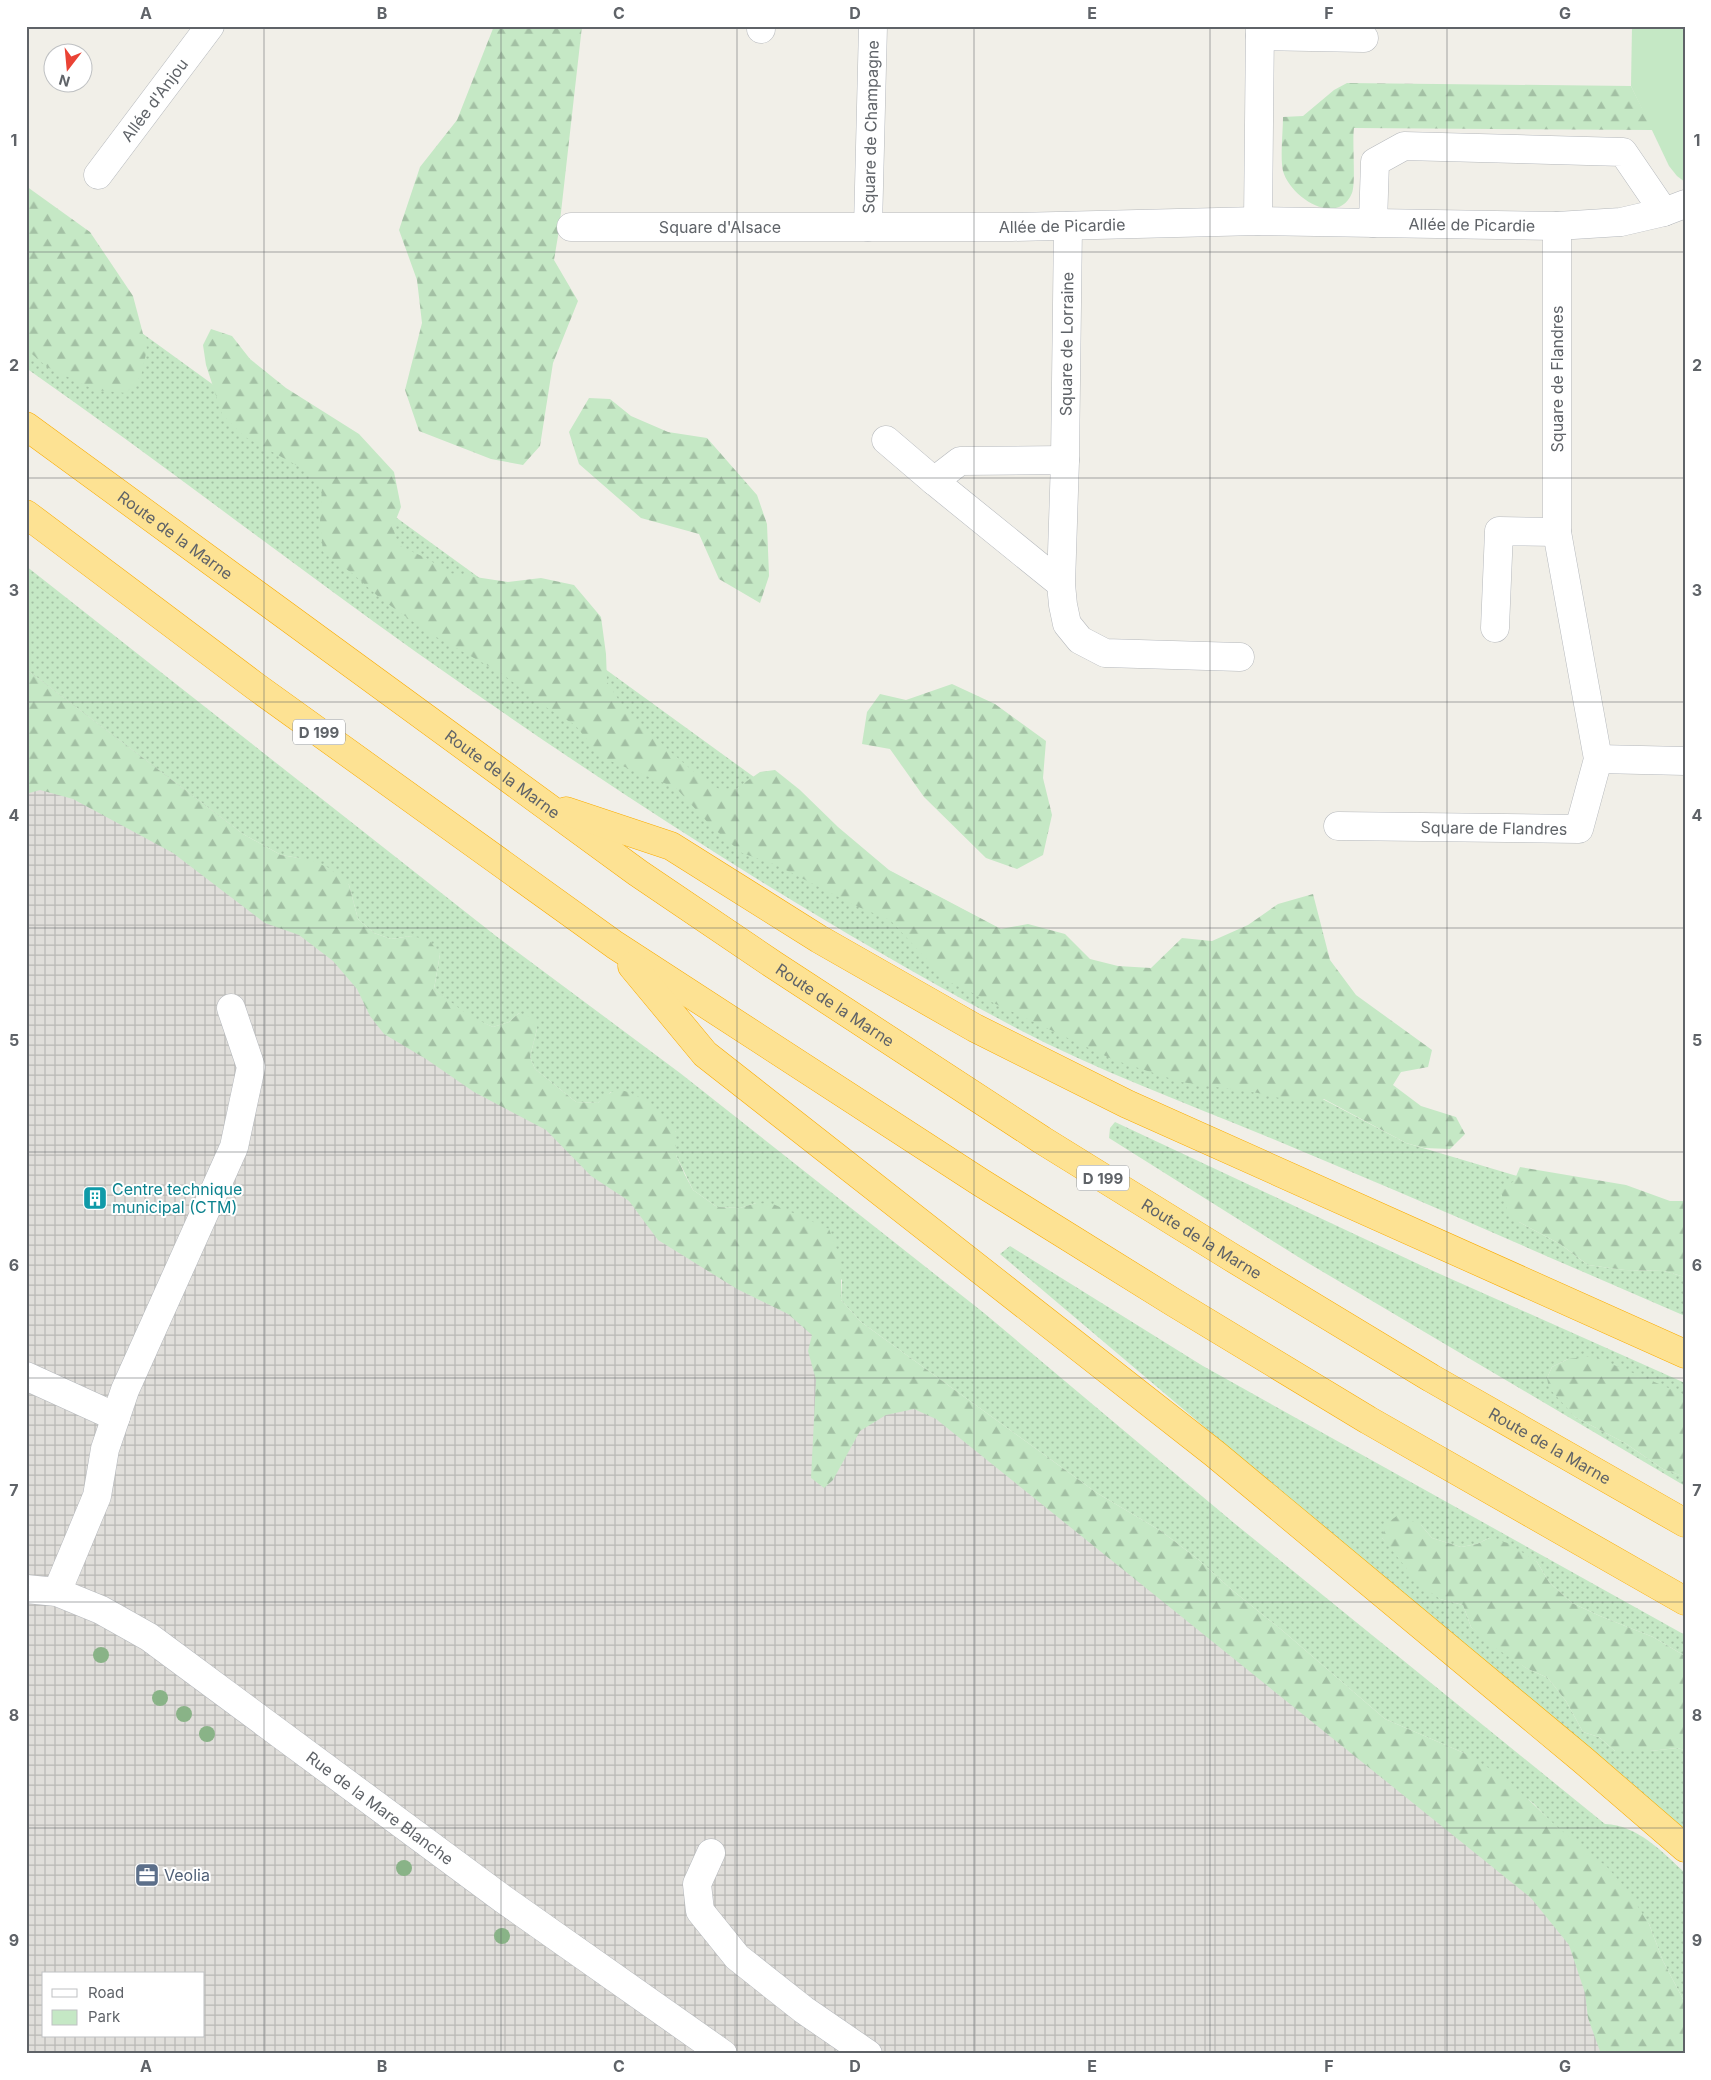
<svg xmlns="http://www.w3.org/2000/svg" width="1711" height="2080" font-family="Inter,sans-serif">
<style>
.industrial{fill:url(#industrial-grid);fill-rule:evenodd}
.grass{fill:url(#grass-dots)}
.forest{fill:url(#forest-firs)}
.park{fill:#c5e8c5}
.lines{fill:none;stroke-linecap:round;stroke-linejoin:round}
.minor-casing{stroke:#b5b8bc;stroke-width:29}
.highway-casing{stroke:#f9ab00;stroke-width:29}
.minor{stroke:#fff;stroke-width:28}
.highway{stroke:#fde293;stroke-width:28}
.tree{fill:#89b387}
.grid{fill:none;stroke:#5f6368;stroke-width:1;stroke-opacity:0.55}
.labels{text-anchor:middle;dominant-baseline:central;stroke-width:4;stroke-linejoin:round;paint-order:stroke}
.shield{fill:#fff;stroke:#8f9295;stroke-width:1}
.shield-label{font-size:15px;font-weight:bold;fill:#5f6368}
.street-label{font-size:16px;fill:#5f6368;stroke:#fff}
.culture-label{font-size:16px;fill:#0d838f;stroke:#fff;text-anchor:start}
.service-label{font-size:16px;fill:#4e5e75;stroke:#fff;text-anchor:start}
.neatline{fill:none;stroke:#5f6368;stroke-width:2}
.grid-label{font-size:16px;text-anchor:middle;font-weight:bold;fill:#5f6368}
</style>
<defs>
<pattern id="industrial-grid" width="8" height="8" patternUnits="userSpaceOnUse" patternTransform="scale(1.25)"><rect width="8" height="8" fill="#e0deda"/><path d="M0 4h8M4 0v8" fill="none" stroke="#b9b8b5"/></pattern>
<pattern id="grass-dots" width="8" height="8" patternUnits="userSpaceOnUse" patternTransform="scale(1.25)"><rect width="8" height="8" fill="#c5e8c5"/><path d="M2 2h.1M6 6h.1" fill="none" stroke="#a3c0a4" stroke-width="1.8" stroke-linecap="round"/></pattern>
<pattern id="forest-firs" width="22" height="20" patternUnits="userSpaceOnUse" patternTransform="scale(1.25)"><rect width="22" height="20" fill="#c5e8c5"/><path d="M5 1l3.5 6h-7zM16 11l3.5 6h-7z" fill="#a3c0a4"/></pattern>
</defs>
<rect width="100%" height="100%" fill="#f1efe8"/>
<path class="industrial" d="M 26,660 L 1593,1920 L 1640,2054 L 26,2054 ZM 44,1974 L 204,1974 L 204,2036 L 44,2036 Z"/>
<g class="grass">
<path d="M 26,249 L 867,859 L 1406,1143 L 1517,1176 L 1514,1181 L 1519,1222 L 1560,1244 L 1588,1265 L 1625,1270 L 1664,1271 L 1685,1277 L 1685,1316 C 1546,1256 1408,1195 1268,1137 C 1179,1100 1088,1067 1003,1021 C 799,912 605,785 416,652 C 285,559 158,460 26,368 Z"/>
<path d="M 26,566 L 496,936 L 680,1073 L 984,1313 L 1234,1523 L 1605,1824 C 1637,1825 1663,1852 1685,1873 L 1685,2003 L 1663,1961 L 1649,1924 L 1533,1803 L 1464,1753 L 1385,1719 L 1283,1631 L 1232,1590 L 1199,1560 L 1161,1531 L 1097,1493 L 861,1322 L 841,1300 L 842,1280 L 756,1203 L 740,1208 L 717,1207 L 693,1190 L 676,1155 L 676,1132 L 611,1092 L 598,1103 L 576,1102 L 535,1069 L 530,1057 L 537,1029 L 519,1013 L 509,1022 L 493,1027 L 469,1017 L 434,989 L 440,954 L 411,936 L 391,939 L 374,933 L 358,919 L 349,885 L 299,858 L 281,855 L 243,834 L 26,669 Z"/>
<polygon points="1115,1122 1431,1270 1685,1383 1685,1395 1568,1359 1552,1367 1547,1378 1575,1417 1625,1443 1663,1469 1683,1476 1685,1477 1685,1486 1308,1263 1109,1138 1110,1128"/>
<polygon points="1010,1246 1203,1366 1685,1635 1685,1656 1653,1637 1600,1616 1572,1603 1549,1582 1537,1562 1489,1538 1477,1544 1461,1547 1432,1538 1421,1525 1382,1538 1440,1599 1463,1605 1471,1627 1526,1668 1548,1678 1566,1701 1583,1732 1599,1737 1615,1751 1650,1751 1677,1748 1685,1750 1685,1834 1000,1254"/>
</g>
<g class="forest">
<polygon points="494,26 582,26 559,230 554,260 578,301 553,363 540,446 523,465 491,459 419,431 405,390 422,323 417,280 399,230 420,167 457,120"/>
<path d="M 1347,83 L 1631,86 L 1653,130 L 1354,128 C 1352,142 1356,183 1352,193 C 1337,228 1290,197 1283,171 C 1280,159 1283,131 1283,117 L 1303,116 L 1334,90 Z"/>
<polygon points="26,186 90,232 133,296 147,349 141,376 126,393 95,390 47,367 26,349"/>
<polygon points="211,329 232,336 250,359 286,388 359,434 394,472 401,507 393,527 398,545 428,559 449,573 508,582 541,578 574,585 601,617 606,654 607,682 624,708 672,753 701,778 719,789 737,788 760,772 775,770 800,790 838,827 889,870 1001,929 1028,924 1065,934 1090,959 1118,966 1151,968 1182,938 1212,941 1248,925 1278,904 1313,894 1330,960 1356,995 1432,1050 1428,1067 1401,1072 1393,1085 1421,1106 1456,1117 1465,1134 1450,1149 1424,1148 1406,1143 1324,1099 1292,1101 1258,1093 1181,1082 1114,1060 947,981 890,920 856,906 776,865 742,853 712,827 676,788 603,758 575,725 544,706 501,673 429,633 381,599 353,574 323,552 320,522 322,486 298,466 245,437 222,414 206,365 203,345"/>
<polygon points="589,398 610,399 631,416 668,432 707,438 757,495 767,524 769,576 760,603 719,579 699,534 641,518 579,464 569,432"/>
<path d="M 26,669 L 243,834 L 281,855 L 311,860 L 329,868 L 349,885 L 358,919 L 374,933 L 391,939 L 411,936 L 429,940 L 440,954 L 434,989 L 469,1016 L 493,1027 L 509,1022 L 519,1013 L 536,1019 L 537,1029 L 530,1057 L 535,1069 L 576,1102 L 598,1103 C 601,1100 605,1095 610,1093 C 631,1081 664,1117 676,1132 L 676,1155 L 685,1175 L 693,1190 L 717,1207 L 740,1208 L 756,1203 L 773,1204 L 829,1229 L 841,1260 L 841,1300 L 861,1322 L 1097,1493 L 1161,1531 L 1199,1560 L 1232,1590 L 1283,1631 L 1385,1719 L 1464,1753 L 1507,1779 L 1556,1826 L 1607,1867 L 1628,1891 L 1649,1924 L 1663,1961 L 1685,2003 L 1685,2054 L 1601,2054 L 1588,2018 L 1585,1993 L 1569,1945 L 1531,1898 L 936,1419 L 914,1409 L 886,1415 L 860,1431 L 833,1480 L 824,1488 L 811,1478 L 816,1380 L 808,1351 L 812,1335 L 788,1314 L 737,1289 L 658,1240 L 629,1201 L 591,1176 L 546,1130 L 474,1092 L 426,1059 L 384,1034 L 370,1016 L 357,989 L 333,961 L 299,935 L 265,923 L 173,853 L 73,799 L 40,790 L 26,794 Z"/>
<polygon points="952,684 995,704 1046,741 1043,778 1052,815 1043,855 1017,869 986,858 924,797 890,749 862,744 867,712 880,694 906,700"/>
<polygon points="1520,1167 1626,1185 1670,1201 1685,1201 1685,1277 1664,1271 1625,1270 1588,1265 1560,1244 1519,1222 1508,1212 1500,1190 1514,1181"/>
<polygon points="1593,1356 1685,1395 1685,1477 1663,1469 1625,1443 1575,1417 1549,1388 1547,1378 1552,1367 1568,1359"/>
<polygon points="1398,1515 1421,1525 1432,1538 1461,1547 1477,1544 1489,1538 1508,1543 1537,1562 1549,1582 1572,1603 1600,1616 1653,1637 1685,1656 1685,1750 1677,1748 1650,1751 1615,1751 1599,1737 1583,1732 1566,1701 1548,1678 1526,1668 1494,1647 1471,1627 1463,1605 1440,1599 1420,1585 1382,1538 1386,1524"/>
</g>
<polygon class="park" points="1632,26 1685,26 1685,182 1677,176 1669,166 1631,86"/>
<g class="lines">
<defs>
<g id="minor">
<polyline points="761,29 761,26"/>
<polyline points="1260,36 1364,38"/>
<path id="s1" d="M 98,175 L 210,26"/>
<polyline points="1258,221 1260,26"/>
<polyline points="1373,223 1375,162 1404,146 1623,152 1664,212"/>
<path id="s2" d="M 571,227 L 1012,227 L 1258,221 L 1557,226 L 1621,222 L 1664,212 L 1685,204"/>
<path id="s3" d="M 868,227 L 873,26"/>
<polyline points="886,440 934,481"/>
<path id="s4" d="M 1065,460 L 1068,226"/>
<polyline points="1061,584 934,481 960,461 1065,460 1061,584 1063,605 1067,624 1080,640 1105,653 1240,657"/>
<polyline points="1495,628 1499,531 1557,532"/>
<polyline points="1598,759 1685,761"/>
<path id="s5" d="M 1338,826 L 1579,829 L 1598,759 L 1557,532 L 1557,226"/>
<polyline points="26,1376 116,1417"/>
<path id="s6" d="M 26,1589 L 57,1592 L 101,1610 L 149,1637 L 503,1899 L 723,2054"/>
<polyline points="57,1592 97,1496 105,1449 125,1390 234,1147 251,1067 231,1008"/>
<polyline points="711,1853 697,1884 700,1911 737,1957 804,2010 868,2054"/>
</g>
<g id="highway">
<path id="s7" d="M 26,426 L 638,873 L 774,965 L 1042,1140 L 1231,1257 L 1431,1378 L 1685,1523"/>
<polyline points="26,514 255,686 615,945 980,1182 1173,1302 1368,1420 1685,1601"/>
<polyline points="566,811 671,846 819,939 975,1028 1127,1104 1685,1354"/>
<polyline points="632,966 705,1054 1215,1454 1583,1760 1685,1848"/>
</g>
</defs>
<use href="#minor" class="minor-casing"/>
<use href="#highway" class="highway-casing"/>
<use href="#minor" class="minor"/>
<use href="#highway" class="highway"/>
</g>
<g class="tree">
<circle cx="101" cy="1655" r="8"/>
<circle cx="160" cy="1698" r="8"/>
<circle cx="184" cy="1714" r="8"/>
<circle cx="207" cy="1734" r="8"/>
<circle cx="404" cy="1868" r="8"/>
<circle cx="502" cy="1936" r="8"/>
</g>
<path class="grid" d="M 264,26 L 264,2054M 501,26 L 501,2054M 737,26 L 737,2054M 974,26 L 974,2054M 1210,26 L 1210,2054M 1447,26 L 1447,2054M 26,252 L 1685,252M 26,478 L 1685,478M 26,702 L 1685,702M 26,928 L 1685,928M 26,1152 L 1685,1152M 26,1378 L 1685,1378M 26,1602 L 1685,1602M 26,1828 L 1685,1828"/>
<defs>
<symbol id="building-square" viewBox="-11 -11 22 22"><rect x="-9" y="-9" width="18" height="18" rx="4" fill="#0f9aa8" stroke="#fff"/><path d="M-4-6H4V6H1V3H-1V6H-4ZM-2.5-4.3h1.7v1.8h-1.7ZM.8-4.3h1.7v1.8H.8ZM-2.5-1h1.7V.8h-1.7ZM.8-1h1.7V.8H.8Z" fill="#fff"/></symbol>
<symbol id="office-square" viewBox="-11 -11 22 22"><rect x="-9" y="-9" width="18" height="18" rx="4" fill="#5c6f8a" stroke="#fff"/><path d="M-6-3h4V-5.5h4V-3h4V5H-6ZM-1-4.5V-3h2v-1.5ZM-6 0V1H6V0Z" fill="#fff"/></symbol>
</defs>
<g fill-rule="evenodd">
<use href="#building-square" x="81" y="1184" width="28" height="28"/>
<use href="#office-square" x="133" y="1861" width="28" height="28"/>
</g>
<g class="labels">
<g class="shield">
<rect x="293" y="719.5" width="52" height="25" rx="4"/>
<rect x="1077" y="1165.5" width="52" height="25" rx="4"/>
</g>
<g class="shield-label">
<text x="319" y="732">D 199</text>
<text x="1103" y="1178">D 199</text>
</g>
<g class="street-label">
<text stroke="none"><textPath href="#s1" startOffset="94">Allée d'Anjou</textPath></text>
<text stroke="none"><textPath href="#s3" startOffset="100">Square de Champagne</textPath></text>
<text stroke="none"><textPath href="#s2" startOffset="901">Allée de Picardie</textPath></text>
<text stroke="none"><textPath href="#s2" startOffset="491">Allée de Picardie</textPath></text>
<text stroke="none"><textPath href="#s2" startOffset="149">Square d'Alsace</textPath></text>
<text stroke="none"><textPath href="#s4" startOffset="116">Square de Lorraine</textPath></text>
<text transform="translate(1557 379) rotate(-90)">Square de Flandres</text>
<text stroke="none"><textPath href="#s7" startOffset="185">Route de la Marne</textPath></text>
<text stroke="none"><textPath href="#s7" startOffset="590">Route de la Marne</textPath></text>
<text stroke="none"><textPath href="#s5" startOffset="156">Square de Flandres</textPath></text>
<text stroke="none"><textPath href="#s7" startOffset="995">Route de la Marne</textPath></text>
<text stroke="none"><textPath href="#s7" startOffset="1430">Route de la Marne</textPath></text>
<text stroke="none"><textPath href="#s7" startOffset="1835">Route de la Marne</textPath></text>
<text stroke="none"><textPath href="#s6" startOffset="421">Rue de la Mare Blanche</textPath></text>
</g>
<g class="culture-label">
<text x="112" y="1189">Centre technique<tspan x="112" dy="18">municipal (CTM)</tspan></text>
</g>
<g class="service-label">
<text x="164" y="1875">Veolia</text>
</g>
</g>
<rect width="1711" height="2080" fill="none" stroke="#ffffff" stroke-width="55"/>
<rect x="42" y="1972" width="162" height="65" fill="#ffffff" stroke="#bfc1c3"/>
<rect x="52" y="1989" width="25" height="8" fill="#ffffff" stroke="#bfc1c3"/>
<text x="88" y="1998" font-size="15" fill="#5f6368">Road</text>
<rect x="52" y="2010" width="25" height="15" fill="#c5e8c5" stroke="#bfc1c3"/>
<text x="88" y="2022" font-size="15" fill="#5f6368">Park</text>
<g transform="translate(68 68) rotate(196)"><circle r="24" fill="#ffffff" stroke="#bfc1c3"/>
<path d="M0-4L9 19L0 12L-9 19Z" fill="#ea4335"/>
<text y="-8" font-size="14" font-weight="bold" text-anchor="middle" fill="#5f6368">N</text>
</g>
<rect x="28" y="28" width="1656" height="2024" class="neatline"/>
<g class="grid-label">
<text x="146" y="19">A</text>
<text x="382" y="19">B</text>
<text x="619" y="19">C</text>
<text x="855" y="19">D</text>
<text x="1092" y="19">E</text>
<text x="1329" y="19">F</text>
<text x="1565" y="19">G</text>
<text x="14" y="146">1</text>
<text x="1697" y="146">1</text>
<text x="14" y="371">2</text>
<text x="1697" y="371">2</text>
<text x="14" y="596">3</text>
<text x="1697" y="596">3</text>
<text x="14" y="821">4</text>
<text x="1697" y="821">4</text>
<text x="14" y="1046">5</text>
<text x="1697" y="1046">5</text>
<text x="14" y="1271">6</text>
<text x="1697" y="1271">6</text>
<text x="14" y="1496">7</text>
<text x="1697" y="1496">7</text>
<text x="14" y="1721">8</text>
<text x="1697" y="1721">8</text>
<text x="14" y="1946">9</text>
<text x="1697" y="1946">9</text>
<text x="146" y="2072">A</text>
<text x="382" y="2072">B</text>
<text x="619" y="2072">C</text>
<text x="855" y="2072">D</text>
<text x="1092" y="2072">E</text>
<text x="1329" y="2072">F</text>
<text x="1565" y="2072">G</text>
</g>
</svg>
